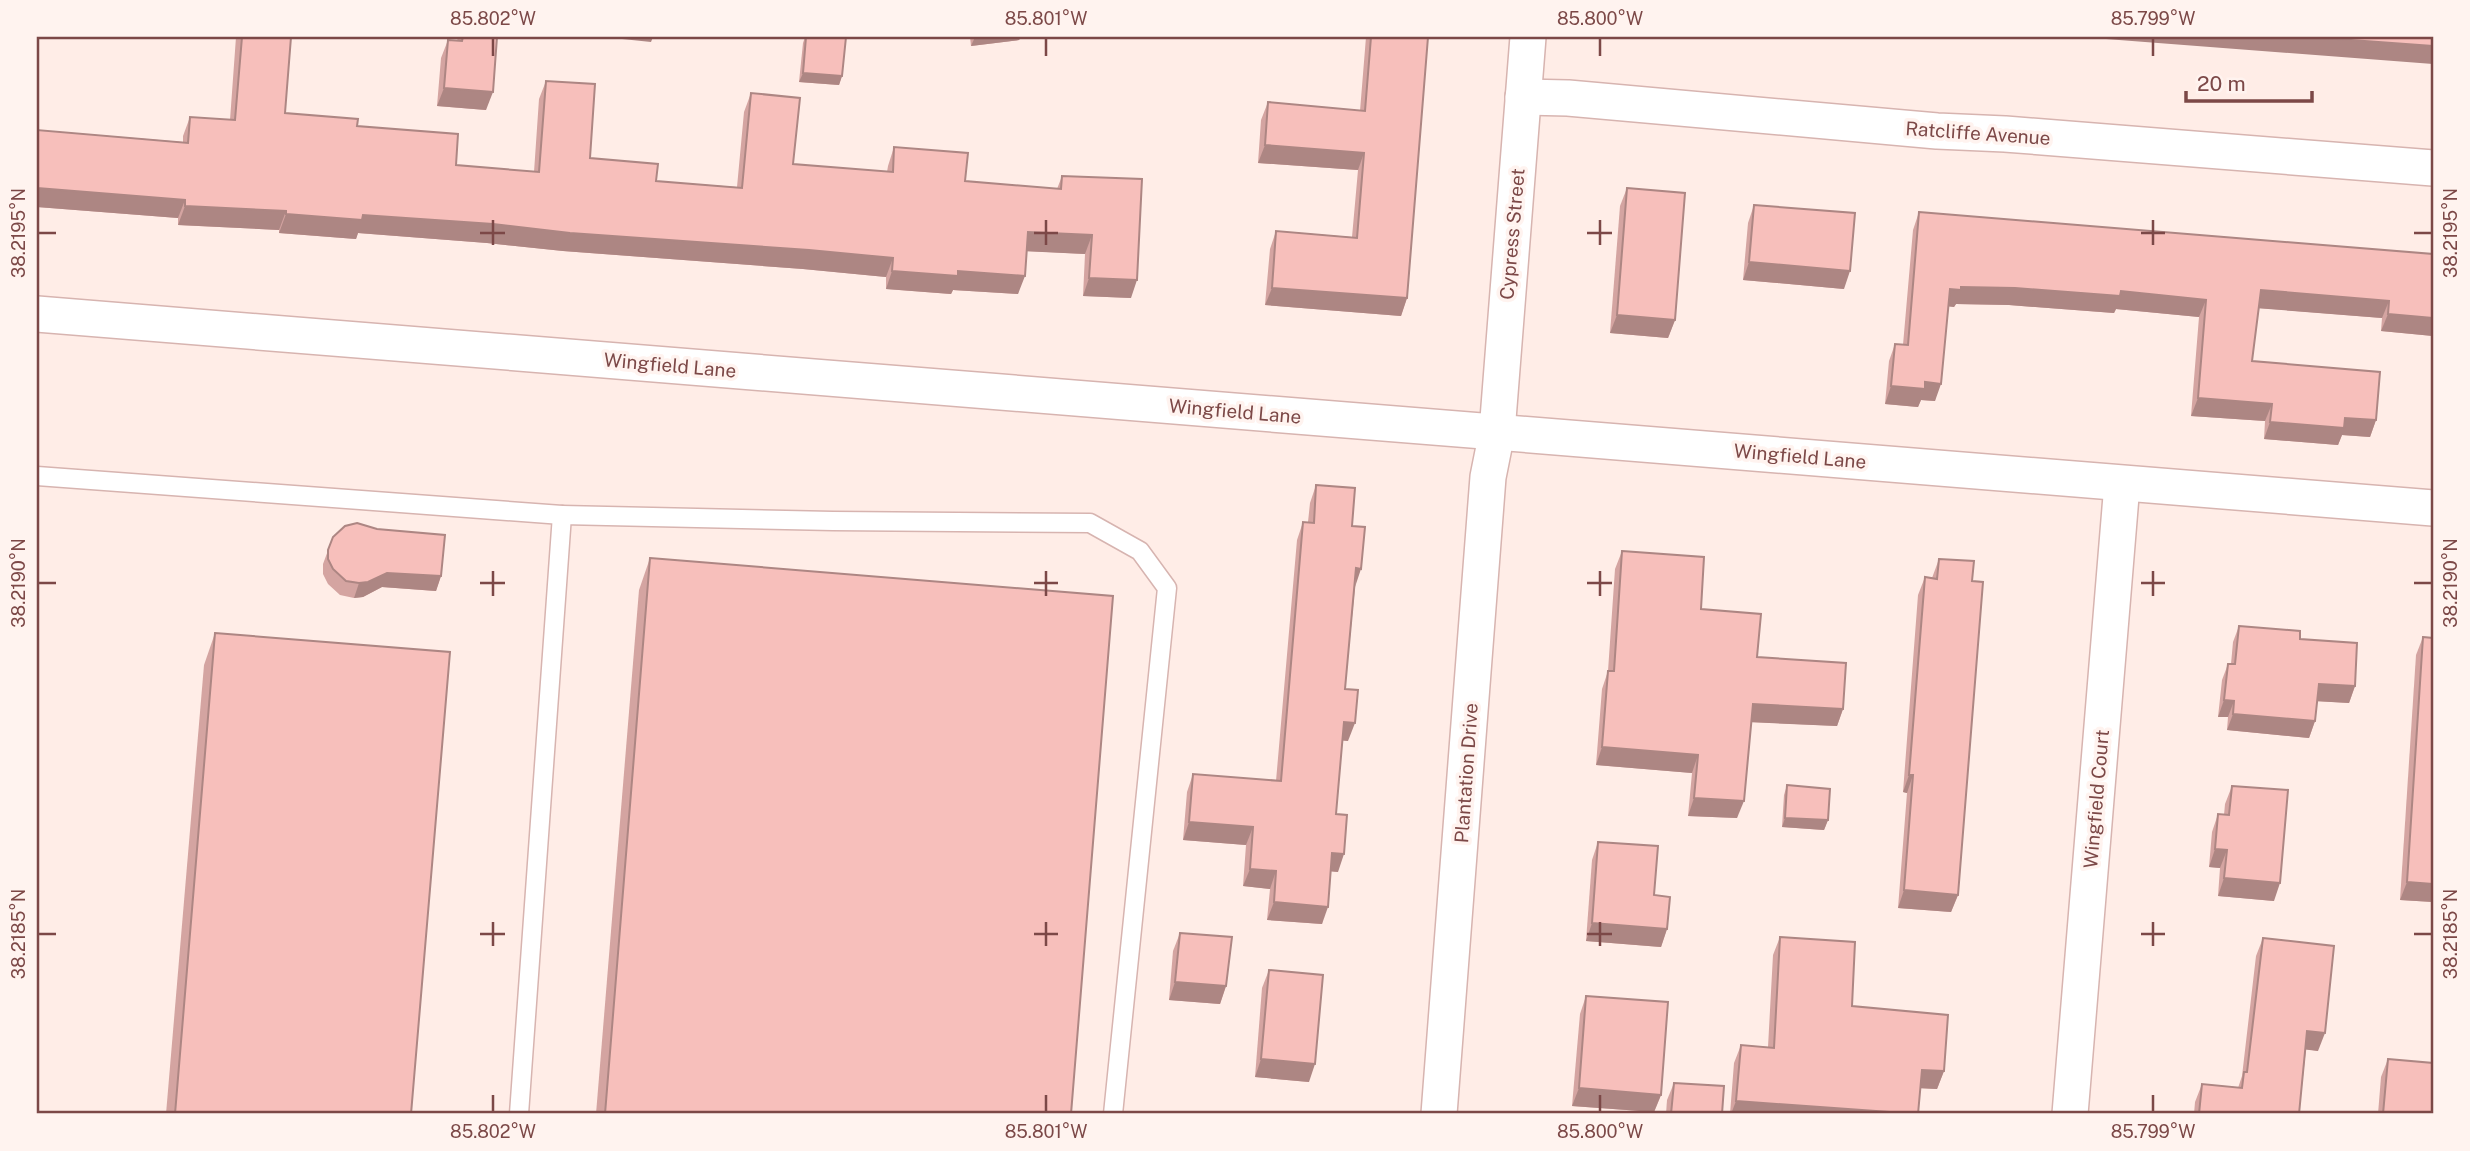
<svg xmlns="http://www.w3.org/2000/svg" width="2470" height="1151" font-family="'Public Sans',sans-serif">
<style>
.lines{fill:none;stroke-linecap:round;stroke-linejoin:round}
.service-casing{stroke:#d7b4b0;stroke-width:21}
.minor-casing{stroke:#d7b4b0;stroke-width:38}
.service{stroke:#fff;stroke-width:18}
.minor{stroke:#fff;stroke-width:35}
.wall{fill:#d4a4a1}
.shaded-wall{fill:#ad8683}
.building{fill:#f7bfbb;stroke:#ad8683;stroke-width:2}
.ticks{fill:none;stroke:#7c4847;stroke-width:2.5}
.labels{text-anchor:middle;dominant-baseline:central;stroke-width:7;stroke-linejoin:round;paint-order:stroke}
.street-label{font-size:19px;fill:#7c4847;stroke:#fff3ef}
.neatline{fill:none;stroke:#7c4847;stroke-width:2.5}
.ticks-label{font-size:18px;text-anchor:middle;fill:#7c4847}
</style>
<rect width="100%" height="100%" fill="#ffede7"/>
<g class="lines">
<defs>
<g id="service">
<polyline points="37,476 562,515"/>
<polyline points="519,1114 562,515 833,521 1090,523 1140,551 1167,588 1113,1114"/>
</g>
<g id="minor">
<polyline points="1523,97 1568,98 1937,131 2005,134 2433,168"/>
<polyline points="37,314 2433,508"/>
<polyline points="1439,1114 1488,477 1497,432 1528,37"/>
<polyline points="2070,1114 2122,484"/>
</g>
</defs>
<use href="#service" class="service-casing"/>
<use href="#minor" class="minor-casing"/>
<use href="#service" class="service"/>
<use href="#minor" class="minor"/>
</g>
<g class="wall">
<polygon points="236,37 291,37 285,113 357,126 456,165 534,172 539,99 546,81 590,158 656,181 737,187 744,112 751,93 793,164 887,172 888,166 894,147 965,181 1057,189 1062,176 1131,298 1083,296 1085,254 1027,251 1018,294 953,290 951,294 886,289 886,277 803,269 563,251 487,243 358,233 356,239 279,233 279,230 178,225 178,218 37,207 37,130 183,142 183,136 190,117 230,120"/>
<polygon points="458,37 497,37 486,110 437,106 441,58 448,40 457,41"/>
<polygon points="805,37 846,37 842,76 839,85 799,82 803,43"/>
<polygon points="970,37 1021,37 1019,40 971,46"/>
<polygon points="1366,37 1428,37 1407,298 1401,316 1265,305 1270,249 1276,231 1352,237 1358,170 1258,163 1261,120 1268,102 1360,111"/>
<polygon points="1627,188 1675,320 1668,338 1610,333 1620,206"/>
<polygon points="1754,205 1844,289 1743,280 1748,223"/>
<polygon points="1919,212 2433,254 2433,336 2381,331 2382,318 2259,308 2252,361 2376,420 2370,437 2342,435 2338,445 2264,439 2265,421 2191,416 2199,317 2116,309 2114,313 2009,305 1956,304 1954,307 1949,306 1935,401 1921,400 1918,407 1885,404 1889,361 1895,344 1903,345 1913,230"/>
<polygon points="1316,485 1352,526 1355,587 1345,689 1348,741 1342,740 1336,814 1338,872 1331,871 1322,924 1267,920 1270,889 1243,886 1246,845 1183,840 1187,792 1193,774 1276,781 1297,540 1303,522 1308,522 1310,503"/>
<polygon points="333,537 441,576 436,591 382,587 363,597 354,598 340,595 328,584 323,574 323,564"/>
<polygon points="1622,551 1701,609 1757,657 1843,709 1837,726 1751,722 1737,818 1688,816 1692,773 1596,765 1602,689 1608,671 1615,569"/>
<polygon points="650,558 1071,1114 596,1114 639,590"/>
<polygon points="1939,559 1972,581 1958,895 1951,912 1898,908 1907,793 1903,792 1918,595 1925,577 1932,578"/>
<polygon points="2239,626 2300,639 2355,686 2349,703 2317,701 2315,721 2309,738 2227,730 2228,717 2218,717 2222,680 2228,664 2231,664 2233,642"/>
<polygon points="215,633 411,1114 166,1114 204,665"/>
<polygon points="2423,637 2433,638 2433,902 2400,900 2416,655"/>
<polygon points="1787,785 1828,820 1824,830 1782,827 1784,795"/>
<polygon points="2232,786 2274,901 2218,896 2220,868 2209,867 2212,832 2218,814 2224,815 2225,804"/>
<polygon points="1598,842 1667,929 1661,947 1586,941 1592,860"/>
<polygon points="1180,933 1226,986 1220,1004 1169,1000 1173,951"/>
<polygon points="1780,937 1852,1006 1944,1071 1937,1089 1920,1088 1917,1114 1730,1114 1734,1063 1741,1045 1768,1047 1773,955"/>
<polygon points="2263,938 2318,1051 2306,1049 2299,1114 2194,1114 2195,1102 2202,1084 2238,1088 2242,1076 2256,956"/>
<polygon points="1269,970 1309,1082 1255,1077 1262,988"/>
<polygon points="1586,996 1661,1095 1654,1112 1572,1106 1580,1014"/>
<polygon points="2388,1059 2433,1114 2378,1114 2381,1077"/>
<polygon points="1674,1083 1722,1114 1666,1114 1667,1100"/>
</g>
<g class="shaded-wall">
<polygon points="603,37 653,37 651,42"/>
<polygon points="975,37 1021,37 1019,40 971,46"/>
<polygon points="2080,37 2310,37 2433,46 2433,64"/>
<polygon points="803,73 842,76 839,85 799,82"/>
<polygon points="444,88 493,92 486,110 437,106"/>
<polygon points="1265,145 1364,153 1358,170 1258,163"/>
<polygon points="37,188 185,200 178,218 37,207"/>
<polygon points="185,206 286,211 279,230 178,225"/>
<polygon points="286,214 363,215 493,224 809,250 893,258 886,277 803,269 563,251 487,243 358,233 356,239 279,233"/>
<polygon points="1028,232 1092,235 1085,254 1021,251"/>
<polygon points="1749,262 1850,271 1844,289 1743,280"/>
<polygon points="892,271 958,271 1025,276 1018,294 953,290 951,294 886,289"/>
<polygon points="1089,278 1137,280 1131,298 1083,296"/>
<polygon points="1961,287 2121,291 2206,300 2199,317 2116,309 2114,313 2009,305 1956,304 1954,307 1944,306 1950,289"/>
<polygon points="1272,288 1407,298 1401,316 1265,305"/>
<polygon points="2261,290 2389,301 2382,318 2255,308"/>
<polygon points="2388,314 2433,318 2433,336 2381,331"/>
<polygon points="1617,315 1675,320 1668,338 1610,333"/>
<polygon points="1925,382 1941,384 1935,401 1921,400 1918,407 1885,404 1891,386"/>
<polygon points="2198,398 2272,404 2265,421 2191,416"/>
<polygon points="2345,418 2376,420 2370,437 2342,435 2338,445 2264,439 2270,422"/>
<polygon points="1356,568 1361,569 1355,587"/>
<polygon points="387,573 441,576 436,591 382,587 363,597 354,598 359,583"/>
<polygon points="2319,684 2355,686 2349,703 2313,701"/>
<polygon points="2224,700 2234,701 2228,717 2218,717"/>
<polygon points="1753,704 1843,709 1837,726 1747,722"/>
<polygon points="2233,714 2315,721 2309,738 2227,730"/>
<polygon points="1344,722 1355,723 1348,741 1337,740"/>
<polygon points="1602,747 1698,755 1692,773 1596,765"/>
<polygon points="1909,775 1913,775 1907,793 1903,792"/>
<polygon points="1694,798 1744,801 1737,818 1688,816"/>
<polygon points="1785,818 1828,820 1824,830 1782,827"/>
<polygon points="1189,822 1253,827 1246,845 1183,840"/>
<polygon points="2215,849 2227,850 2220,868 2209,867"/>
<polygon points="1332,853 1344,854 1338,872 1326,871"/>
<polygon points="1250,869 1276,871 1270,889 1243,886"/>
<polygon points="2224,878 2280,883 2274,901 2218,896"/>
<polygon points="2407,882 2433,884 2433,902 2400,900"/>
<polygon points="1904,890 1958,895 1951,912 1898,908"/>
<polygon points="1274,902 1328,907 1322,924 1267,920"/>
<polygon points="1592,923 1667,929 1661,947 1586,941"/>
<polygon points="1175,982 1226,986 1220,1004 1169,1000"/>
<polygon points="2307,1031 2325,1033 2318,1051 2301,1049"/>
<polygon points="1261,1059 1315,1064 1309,1082 1255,1077"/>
<polygon points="1922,1070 1944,1071 1937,1089 1915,1088"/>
<polygon points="1579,1088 1661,1095 1654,1112 1572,1106"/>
<polygon points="1736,1101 1918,1114 1731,1114"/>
</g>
<g class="building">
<polygon points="242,37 291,37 285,113 358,119 357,126 458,134 456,165 539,172 546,81 595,84 590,158 658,164 656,181 742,188 751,93 800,98 793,164 893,172 894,147 968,153 965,181 1061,189 1062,176 1142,179 1137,280 1089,278 1092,235 1028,232 1025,276 958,271 958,276 892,271 893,258 809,250 570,233 493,224 363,215 362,220 286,214 286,211 185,206 185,200 37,188 37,130 188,143 190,117 235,120"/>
<polygon points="463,37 497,37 493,92 444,88 448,40 462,41"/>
<polygon points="806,37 846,37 842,76 803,73"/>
<polygon points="1371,37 1428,37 1407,298 1272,288 1276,231 1357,238 1364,153 1265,145 1268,102 1365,111"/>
<polygon points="2310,37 2433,37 2433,46"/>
<polygon points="1627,188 1685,193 1675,320 1617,315"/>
<polygon points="1754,205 1855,213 1850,271 1749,262"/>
<polygon points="1919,212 2433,254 2433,318 2388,314 2389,301 2261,290 2252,361 2380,372 2376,420 2345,418 2344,428 2270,422 2272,404 2198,398 2206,300 2121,291 2120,296 2015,288 1961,287 1961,290 1950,289 1941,384 1925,382 1925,389 1891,386 1895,344 1908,345"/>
<polygon points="1316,485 1355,488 1352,526 1365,527 1361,569 1356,568 1345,689 1358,690 1355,723 1344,722 1336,814 1347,815 1344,854 1332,853 1328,907 1274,902 1276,871 1250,869 1253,827 1189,822 1193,774 1281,781 1303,522 1314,523"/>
<polygon points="357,523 377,529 445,535 441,576 387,573 368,582 359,583 346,581 333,569 328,559 328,550 333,537 345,526"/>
<polygon points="1622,551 1704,557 1701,609 1761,614 1757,657 1846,663 1843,709 1753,704 1744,801 1694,798 1698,755 1602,747 1608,671 1614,671"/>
<polygon points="650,558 1113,596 1071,1114 605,1114"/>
<polygon points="1939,559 1974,561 1972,581 1983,582 1958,895 1904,890 1913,775 1909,775 1925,577 1937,579"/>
<polygon points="2239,626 2300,631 2300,639 2357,643 2355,686 2319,684 2315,721 2233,714 2234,701 2224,700 2228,664 2235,664"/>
<polygon points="215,633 450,652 411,1114 175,1114"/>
<polygon points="2423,637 2433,638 2433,884 2407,882"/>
<polygon points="1787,785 1830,789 1828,820 1785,818"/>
<polygon points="2232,786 2288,790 2280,883 2224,878 2227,850 2215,849 2218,814 2229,815"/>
<polygon points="1598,842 1658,846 1654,895 1670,897 1667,929 1592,923"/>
<polygon points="1180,933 1232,937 1226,986 1175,982"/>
<polygon points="1780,937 1855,942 1852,1006 1948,1015 1944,1071 1922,1070 1918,1114 1736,1101 1741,1045 1774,1048"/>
<polygon points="2263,938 2334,946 2325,1033 2307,1031 2299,1114 2199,1114 2202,1084 2242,1088 2244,1072 2247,1072"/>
<polygon points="1269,970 1323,975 1315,1064 1261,1059"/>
<polygon points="1586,996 1668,1002 1661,1095 1579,1088"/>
<polygon points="2388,1059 2433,1063 2433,1114 2383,1114"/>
<polygon points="1674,1083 1724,1086 1722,1114 1671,1114"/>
</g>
<path class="ticks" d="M 493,38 L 493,56M 1046,38 L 1046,56M 1600,38 L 1600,56M 2153,38 L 2153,56M 493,220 L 493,245M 1046,220 L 1046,245M 1600,220 L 1600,245M 2153,220 L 2153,245M 38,233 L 56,233M 480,233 L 505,233M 1034,233 L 1058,233M 1587,233 L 1612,233M 2141,233 L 2165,233M 2414,233 L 2432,233M 493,571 L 493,596M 1046,571 L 1046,596M 1600,571 L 1600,596M 2153,571 L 2153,596M 38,583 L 56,583M 480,583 L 505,583M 1034,583 L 1058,583M 1587,583 L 1612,583M 2141,583 L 2165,583M 2414,583 L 2432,583M 493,922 L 493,946M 1046,922 L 1046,946M 1600,922 L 1600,946M 2153,922 L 2153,946M 38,934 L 56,934M 480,934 L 505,934M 1034,934 L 1058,934M 1587,934 L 1612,934M 2141,934 L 2165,934M 2414,934 L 2432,934M 493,1095 L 493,1112M 1046,1095 L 1046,1112M 1600,1095 L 1600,1112M 2153,1095 L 2153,1112"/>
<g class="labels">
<g class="street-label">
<text transform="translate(1978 133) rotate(4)">Ratcliffe Avenue</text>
<text transform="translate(1512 234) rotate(-85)">Cypress Street</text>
<text transform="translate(670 365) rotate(5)">Wingfield Lane</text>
<text transform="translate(1235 411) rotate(5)">Wingfield Lane</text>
<text transform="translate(1800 456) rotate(5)">Wingfield Lane</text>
<text transform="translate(1466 773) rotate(-86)">Plantation Drive</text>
<text transform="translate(2096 799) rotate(-85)">Wingfield Court</text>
</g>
</g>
<rect width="2470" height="1151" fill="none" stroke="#fff3ef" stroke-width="77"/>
<path d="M2186 91v10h126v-10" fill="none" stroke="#7c4847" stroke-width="3.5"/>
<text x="2197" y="91" font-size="21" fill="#7c4847" stroke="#fff3ef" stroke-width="5" paint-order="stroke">20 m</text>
<rect x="38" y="38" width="2394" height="1074" class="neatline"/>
<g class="ticks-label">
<text x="493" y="25">85.802°W</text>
<text x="1046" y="25">85.801°W</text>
<text x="1600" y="25">85.800°W</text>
<text x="2153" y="25">85.799°W</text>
<text transform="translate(19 233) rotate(-90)" y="6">38.2195°N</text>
<text transform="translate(2451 233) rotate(-90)" y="6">38.2195°N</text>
<text transform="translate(19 583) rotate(-90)" y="6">38.2190°N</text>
<text transform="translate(2451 583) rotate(-90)" y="6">38.2190°N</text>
<text transform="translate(19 934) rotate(-90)" y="6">38.2185°N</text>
<text transform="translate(2451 934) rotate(-90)" y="6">38.2185°N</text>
<text x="493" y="1138">85.802°W</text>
<text x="1046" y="1138">85.801°W</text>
<text x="1600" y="1138">85.800°W</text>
<text x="2153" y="1138">85.799°W</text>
</g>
</svg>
